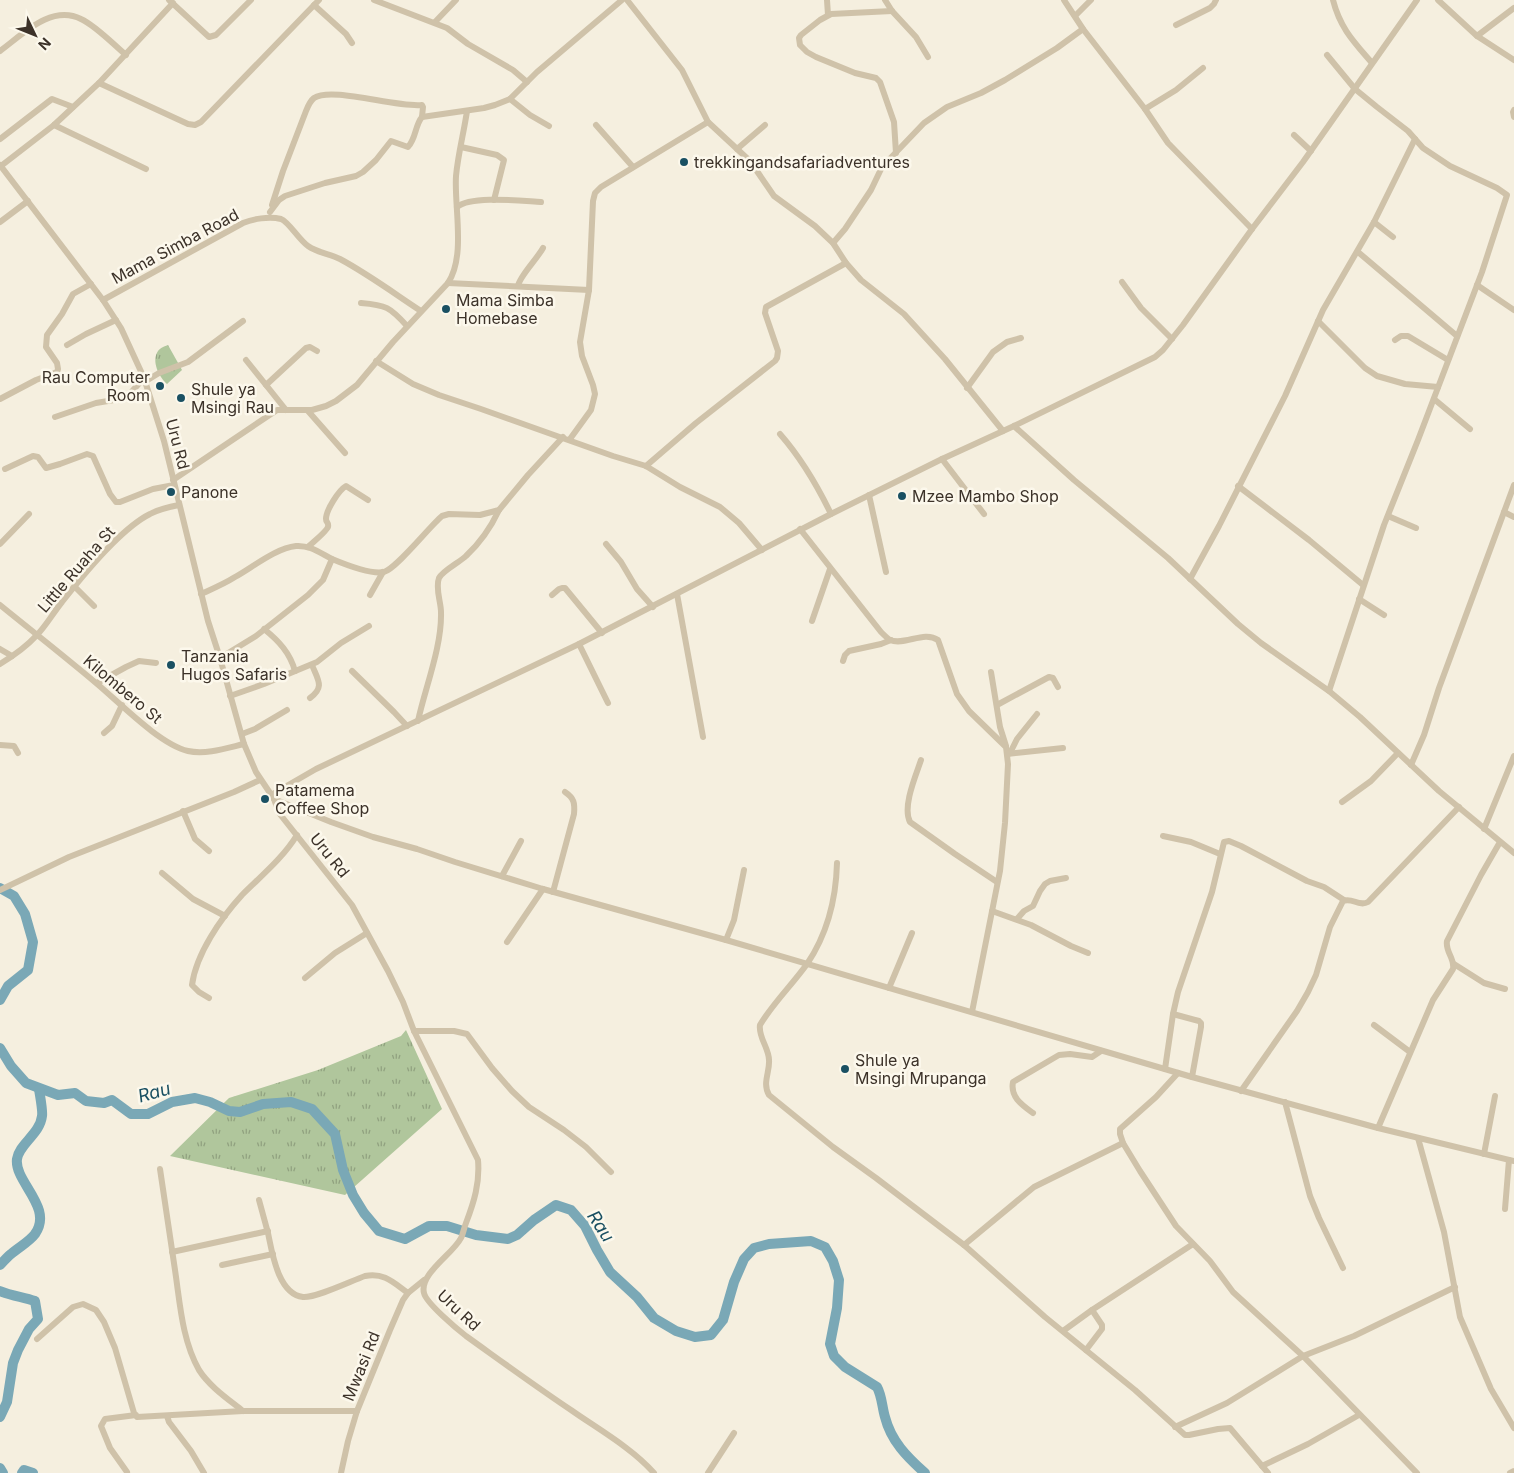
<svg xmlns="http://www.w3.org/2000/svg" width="1514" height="1473" font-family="Inter,sans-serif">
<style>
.grass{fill:url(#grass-tufts)}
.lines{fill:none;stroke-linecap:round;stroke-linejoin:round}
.river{stroke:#7aa8b6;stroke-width:10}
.minor{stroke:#cfc2a9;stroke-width:6}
.poi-dot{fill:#1a5062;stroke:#fcf8ec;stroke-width:2}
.labels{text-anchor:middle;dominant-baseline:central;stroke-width:5;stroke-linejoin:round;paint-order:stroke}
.poi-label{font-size:16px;fill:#3c3229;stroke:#fcf8ec;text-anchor:start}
.street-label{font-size:16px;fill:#3c3229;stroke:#fcf8ec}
.water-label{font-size:18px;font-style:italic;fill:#1a5062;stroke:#fcf8ec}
</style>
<defs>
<pattern id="grass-tufts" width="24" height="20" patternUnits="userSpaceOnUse" patternTransform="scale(1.25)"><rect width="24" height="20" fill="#b0c69c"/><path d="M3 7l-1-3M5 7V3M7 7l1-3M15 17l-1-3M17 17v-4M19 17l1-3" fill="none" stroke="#90a17f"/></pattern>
</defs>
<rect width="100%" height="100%" fill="#f5efdf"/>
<g class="grass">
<path d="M 168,345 L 182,370 L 167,384 C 159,377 151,361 158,351 C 160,348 165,346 168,345 Z"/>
<polygon points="406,1030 442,1109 345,1195 170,1156 229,1098 318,1070 401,1036"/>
</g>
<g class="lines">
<g class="river">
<polyline points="0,888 14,896 25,914 33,942 28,970 8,986 0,1000"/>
<path d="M 0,1048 L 11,1066 L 26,1083 L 58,1095 L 75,1093 L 86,1101 L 104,1103 L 112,1100 L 131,1114 L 148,1114 L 172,1102 L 195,1098 L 210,1102 L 229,1111 L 240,1112 L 263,1104 L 291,1102 L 312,1109 L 335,1134 L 343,1170 L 353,1195 L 364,1213 L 379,1231 L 405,1239 L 429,1226 L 447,1226 L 476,1235 L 508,1239 L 517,1235 L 534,1220 L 556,1205 L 571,1210 L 585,1226 L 597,1250 L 610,1272 L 637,1297 L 654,1318 L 676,1331 L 695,1337 L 711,1335 L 723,1320 L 734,1282 L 744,1259 L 754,1248 L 769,1244 L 811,1241 L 825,1247 L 833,1261 L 839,1280 L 837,1308 L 830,1344 L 834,1356 L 845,1367 L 877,1387 C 882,1396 882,1407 885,1417 C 891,1441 907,1457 925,1473"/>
<path d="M 0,1265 C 4,1261 7,1257 11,1254 C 19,1247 29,1242 35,1234 C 54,1207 14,1182 17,1159 C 19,1144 40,1134 42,1116 C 43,1111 40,1096 39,1089"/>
<path d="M 0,1291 C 12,1296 24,1297 35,1301 L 38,1319 L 29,1329 L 18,1350 L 13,1363 L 7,1402 L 0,1417"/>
<polyline points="0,1468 3,1473"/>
<polyline points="22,1473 24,1470 33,1473"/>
</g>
<g class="minor">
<polyline points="169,0 209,37 216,35 251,0"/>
<polyline points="374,0 447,28 468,44 513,70 527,82"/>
<polyline points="627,0 682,70 708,122 750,161 774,196 815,226 833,243 846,263 861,280 904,314 945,359 1003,431"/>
<polyline points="827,0 828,15"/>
<polyline points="885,0 892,11 916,37 928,57"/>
<polyline points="1064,0 1083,29 1145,109 1168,143 1252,229"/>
<path d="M 1333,0 C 1340,28 1354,42 1372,63"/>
<polyline points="1438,0 1477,36 1514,60"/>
<polyline points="314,5 346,34 352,43"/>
<polyline points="892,11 831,14 820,20 801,35 799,38 800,45 807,52 816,57 855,73 876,78 880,82 894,122 896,153"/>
<polyline points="1075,16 1091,0"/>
<polyline points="435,22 456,0"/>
<polyline points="1176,25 1210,8 1214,4 1216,0"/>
<polyline points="1477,36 1514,8"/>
<path d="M 0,51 C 22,35 51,4 81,19 C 96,26 113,44 126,55"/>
<polyline points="1327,55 1355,89 1377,107 1408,131 1423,148 1450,166 1497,188 1507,195 1482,272 1418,440 1384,525 1329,691"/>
<polyline points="99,83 188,124 195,125 201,122 319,0"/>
<polyline points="510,99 530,115 549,126"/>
<polyline points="1145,109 1176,90 1203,68"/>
<polyline points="1514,110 1513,112 1514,117"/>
<polyline points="54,125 146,169"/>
<polyline points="596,125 633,167"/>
<polyline points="1294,135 1311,151"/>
<polyline points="0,139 52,99 73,107"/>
<polyline points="461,147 497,155 504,160 494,200"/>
<polyline points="737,149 765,125"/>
<path d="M 0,165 L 103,300 L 121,328 L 144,378 L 164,441 L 208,621 L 220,658 L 244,744 L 256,772 L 274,799 L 279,813 L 352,905 L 388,971 L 403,1002 L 414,1031 L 478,1160 C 480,1183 474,1202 466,1223 C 464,1228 463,1234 461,1238 C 453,1254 419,1274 424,1293 C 426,1303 457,1329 466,1336 C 501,1361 535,1386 571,1410 C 598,1429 632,1448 654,1473"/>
<polyline points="1,166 54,125 99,83 173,3"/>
<path d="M 272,205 L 283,171 L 306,111 C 308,106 310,101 314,98 C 332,86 396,108 422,105 L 423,107 L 422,117"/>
<path d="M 457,207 C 471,195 522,201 541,202"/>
<path d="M 270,212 L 279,200 L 285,196 L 325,183 L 356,176 L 363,172 L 376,160 L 391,141 L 408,147 C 416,139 415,125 422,117 L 484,108 L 495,105 L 510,99 L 537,72 L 622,0"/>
<polyline points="0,222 28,201"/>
<polyline points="1374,222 1393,237"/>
<polyline points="833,243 845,229 871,190 882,167 924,123 947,107 981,93 1005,80 1057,48 1083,29"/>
<polyline points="1358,252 1457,336"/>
<polyline points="1122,282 1141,308 1172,339"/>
<polyline points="448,283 589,290"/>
<polyline points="1477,285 1514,310"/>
<path d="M 518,286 C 519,277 537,259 543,248"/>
<path d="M 103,300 L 243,223 C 253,219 269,216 281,219 C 289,222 299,240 308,246 C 318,253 330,254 340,259 C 368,274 395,294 421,311"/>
<path d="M 361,303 C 386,305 390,307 407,326"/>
<polyline points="1318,321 1365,368 1377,376 1405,384 1438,387"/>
<polyline points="1395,340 1401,336 1408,336 1448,360"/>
<polyline points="67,345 86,334 116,320"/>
<polyline points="246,360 286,410"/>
<polyline points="376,361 413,384 439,395 481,409 613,456 646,466 680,487 720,507 739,523 762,550"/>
<polyline points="146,381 159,373 188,362 243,321"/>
<polyline points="266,385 306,348 310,347 317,351"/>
<polyline points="967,388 993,352 1007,342 1021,338"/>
<polyline points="0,399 36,380 57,372 58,369 57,363 46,347 47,335 62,314 73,294 91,284"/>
<polyline points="1434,399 1470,429"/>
<polyline points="308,411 345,453"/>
<polyline points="55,417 96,403 126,398 144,378"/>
<polyline points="1014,426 1074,480 1168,558 1238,624 1261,643 1329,691 1360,717 1439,791 1514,853"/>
<path d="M 780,434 C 801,458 817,485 831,514"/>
<polyline points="570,439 591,410 595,394 593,385 582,356 580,342 589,290 593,201 595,193 601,187 708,122"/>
<polyline points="942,459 984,514"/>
<polyline points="646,466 696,423 775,361 777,358 778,351 765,313 766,307 846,263"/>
<polyline points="5,469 33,456 38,457 46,468 60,464 87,454 93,456 110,494 116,502 120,502 153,489 174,485"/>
<path d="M 173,480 L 277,410 L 312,410 L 326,406 L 336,401 L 357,385 L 393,342 L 448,283 C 466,256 454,207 456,176 C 458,154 464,132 467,111"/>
<polyline points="1238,486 1309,540 1363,585"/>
<polyline points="869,495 886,572"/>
<polyline points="1504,512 1514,517"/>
<polyline points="1388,516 1416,528"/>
<path d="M 800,529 L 881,632 C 883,634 887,638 890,640 C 905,646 924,630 938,640 L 957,694 L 969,711 L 1006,747 L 1008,764 L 1005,823 L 1000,871 L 972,1012"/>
<polyline points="0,544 29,514"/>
<polyline points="606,544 621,562 637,589 653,607"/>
<path d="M 308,547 C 312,543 326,532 328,527 C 329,522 326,523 326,519 C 326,510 339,490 346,486 L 368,500"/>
<polyline points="1190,579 1219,526 1285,396 1323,310 1374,222 1415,139"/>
<polyline points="75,587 94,606"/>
<path d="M 201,594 C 212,589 224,584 235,577 C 253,567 276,548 296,546 C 310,545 320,553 332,559 C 344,564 371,575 384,572 C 397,568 429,527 442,516 L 449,514 L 480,515 L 499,510 L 528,475 L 563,437"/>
<polyline points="677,594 703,737"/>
<polyline points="370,595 383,572"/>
<polyline points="552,595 559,589 562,588 565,588 602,633"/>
<polyline points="1359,599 1384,615"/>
<path d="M 0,605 C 32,631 64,656 96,683 C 119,702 159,744 188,751 C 206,755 227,748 244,744"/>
<polyline points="812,621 830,569"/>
<path d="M 264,629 C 279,641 290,653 295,671"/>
<polyline points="579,644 608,703"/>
<polyline points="0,649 12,656"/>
<polyline points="220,658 256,636 308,595 323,580 332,559"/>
<polyline points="843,661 845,655 849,651 881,644 891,640"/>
<path d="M 0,664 C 13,656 26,647 36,636 C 46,626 53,613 62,602 C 83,575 120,529 150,514 C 159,509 169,507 179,505"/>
<polyline points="352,671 394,712 407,726"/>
<polyline points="991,672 1000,727 1006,746"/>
<polyline points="97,683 126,667 139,661 156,663"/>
<polyline points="230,696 264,684 317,662 341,643 369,626"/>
<path d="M 310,698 C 325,687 318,680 312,665"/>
<polyline points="997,705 1049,677 1053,678 1058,687"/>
<path d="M 418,721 C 425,688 442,647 441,612 C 441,602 435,588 439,578 C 442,571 460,562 466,556 C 480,543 491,527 499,510"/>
<polyline points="104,733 112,726 122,705"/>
<polyline points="242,734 255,729 287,710"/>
<polyline points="0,745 14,746 18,753"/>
<polyline points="1010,753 1017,739 1037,714"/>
<polyline points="1007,754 1063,748"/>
<path d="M 921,760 C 916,775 902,807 910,822 L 955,854 L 997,882"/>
<polyline points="1411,765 1424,735 1439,688 1514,485"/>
<polyline points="271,795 316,769 579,644 831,514 942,459 1014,426 1155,357 1163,350 1183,325 1252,229 1303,162 1417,0"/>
<polyline points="274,799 331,822 373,837 417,849 455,862 543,889 726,940 1192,1077 1378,1128 1514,1161"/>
<polyline points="1342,802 1371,781 1398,753"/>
<polyline points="183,811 195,839 209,851"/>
<polyline points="1484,829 1514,756"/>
<polyline points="1163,836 1191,842 1220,854"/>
<path d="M 837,863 C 836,900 828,933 807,964 C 792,985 773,1003 760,1025 C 758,1037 769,1048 769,1060 C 770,1072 762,1083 769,1095 L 833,1147 L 876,1178 L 964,1245 L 1045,1317 L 1135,1390 L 1185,1435 L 1189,1435 L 1218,1429 L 1230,1428 L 1268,1473"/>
<polyline points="162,873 193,899 225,916"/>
<polyline points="502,876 521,841"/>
<polyline points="0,890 69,857 234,792 260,780"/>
<path d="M 553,892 L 574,814 C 575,803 574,798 565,792"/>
<polyline points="992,911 1031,925 1071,946 1088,953"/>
<polyline points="1017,919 1024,911 1033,906 1040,891 1045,884 1050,881 1066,878"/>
<polyline points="726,940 734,920 744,870"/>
<polyline points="507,942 543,889"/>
<polyline points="1454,964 1484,983 1505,989"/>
<polyline points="305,978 335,953 367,933"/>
<polyline points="889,988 912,933"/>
<path d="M 209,998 L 199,992 L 192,985 C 196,954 221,918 242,895 C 261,876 283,858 297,835"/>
<polyline points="1173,1014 1199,1021 1201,1023 1201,1027 1192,1077"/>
<polyline points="1374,1025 1410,1052"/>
<polyline points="414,1031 454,1031 467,1034 492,1068 512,1091 529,1107 564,1130 586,1147 611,1172"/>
<polyline points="1165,1069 1173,1014 1178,992 1212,892 1224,842 1229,841 1241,846 1307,881 1324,887 1344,900"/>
<polyline points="1178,1073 1156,1097 1120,1129 1120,1134 1123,1143 1140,1171 1176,1226 1210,1261 1233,1292 1303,1356 1417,1473"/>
<path d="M 1241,1091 L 1297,1011 L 1308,992 L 1316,975 L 1330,927 L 1343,901 C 1352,897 1359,907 1368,902 L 1459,807"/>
<polyline points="1285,1102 1310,1196 1319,1218 1343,1268"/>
<path d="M 1033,1113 C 1022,1105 1010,1097 1013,1082 L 1059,1055 L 1070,1054 L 1092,1057 L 1101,1051"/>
<path d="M 1378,1128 L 1433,1000 L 1453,969 C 1455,958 1445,952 1447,941 L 1481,875 L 1500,842"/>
<polyline points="1418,1138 1444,1232 1460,1317 1491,1389 1514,1428"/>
<polyline points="1484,1154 1495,1096"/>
<path d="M 160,1169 C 165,1203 170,1236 175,1270 C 180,1303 182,1340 199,1370 C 210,1387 228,1399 243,1411"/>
<path d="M 259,1200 C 262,1211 265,1222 268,1233 C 272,1252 278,1294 303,1297 C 316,1298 351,1281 365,1276 C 384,1272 394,1283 408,1293"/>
<polyline points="1505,1209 1509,1160"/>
<polyline points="964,1245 1034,1187 1123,1143"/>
<polyline points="172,1252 268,1231"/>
<polyline points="222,1265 273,1254"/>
<polyline points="1063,1331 1092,1310 1193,1244"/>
<polyline points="37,1339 73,1307 83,1304 96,1310 104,1322 115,1348 134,1413 137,1417 243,1411 357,1411"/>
<polyline points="1086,1350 1102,1329 1102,1325 1092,1310"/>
<polyline points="167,1416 169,1422 191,1451 204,1473"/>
<polyline points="1175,1427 1227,1403 1303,1356 1354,1336 1455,1287"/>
<polyline points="1262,1466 1308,1444 1359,1415"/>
<polyline points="127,1472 110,1448 101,1426 105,1419 136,1415"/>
<polyline points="341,1473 348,1441 357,1411 390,1330 403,1300 408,1293 424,1280"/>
<polyline points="708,1473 734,1433"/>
<polyline points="1510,1473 1514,1471"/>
</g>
</g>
<g class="poi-dot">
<circle cx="684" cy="162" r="5"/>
<circle cx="446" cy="309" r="5"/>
<circle cx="160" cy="386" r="5"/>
<circle cx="181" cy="398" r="5"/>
<circle cx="171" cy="492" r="5"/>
<circle cx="902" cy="496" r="5"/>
<circle cx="171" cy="665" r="5"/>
<circle cx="265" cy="799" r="5"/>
<circle cx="845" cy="1069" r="5"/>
</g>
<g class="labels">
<g class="poi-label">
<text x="694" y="162">trekkingandsafariadventures</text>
<text x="456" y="300">Mama Simba<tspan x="456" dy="18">Homebase</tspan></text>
<text x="150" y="377" text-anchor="end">Rau Computer<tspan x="150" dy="18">Room</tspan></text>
<text x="191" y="389">Shule ya<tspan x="191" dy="18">Msingi Rau</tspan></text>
<text x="181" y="492">Panone</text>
<text x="912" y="496">Mzee Mambo Shop</text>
<text x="181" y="656">Tanzania<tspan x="181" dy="18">Hugos Safaris</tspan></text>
<text x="275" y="790">Patamema<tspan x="275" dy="18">Coffee Shop</tspan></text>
<text x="855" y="1060">Shule ya<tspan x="855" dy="18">Msingi Mrupanga</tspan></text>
</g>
<g class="street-label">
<text transform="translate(175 246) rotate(-28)">Mama Simba Road</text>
<text transform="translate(178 444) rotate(75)">Uru Rd</text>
<text transform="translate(76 569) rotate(-49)">Little Ruaha St</text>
<text transform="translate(123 689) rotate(40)">Kilombero St</text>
<text transform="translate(330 855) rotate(51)">Uru Rd</text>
<text transform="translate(459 1310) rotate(43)">Uru Rd</text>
<text transform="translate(361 1366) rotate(-68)">Mwasi Rd</text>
</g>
<g class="water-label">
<text transform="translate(154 1092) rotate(-16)">Rau</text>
<text transform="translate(601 1226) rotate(57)">Rau</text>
</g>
</g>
<g transform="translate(35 35) rotate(133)" stroke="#fcf8ec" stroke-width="4" paint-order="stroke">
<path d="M0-4L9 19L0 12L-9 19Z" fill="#3c3229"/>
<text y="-8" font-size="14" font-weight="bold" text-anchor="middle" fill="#3c3229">N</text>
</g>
</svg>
